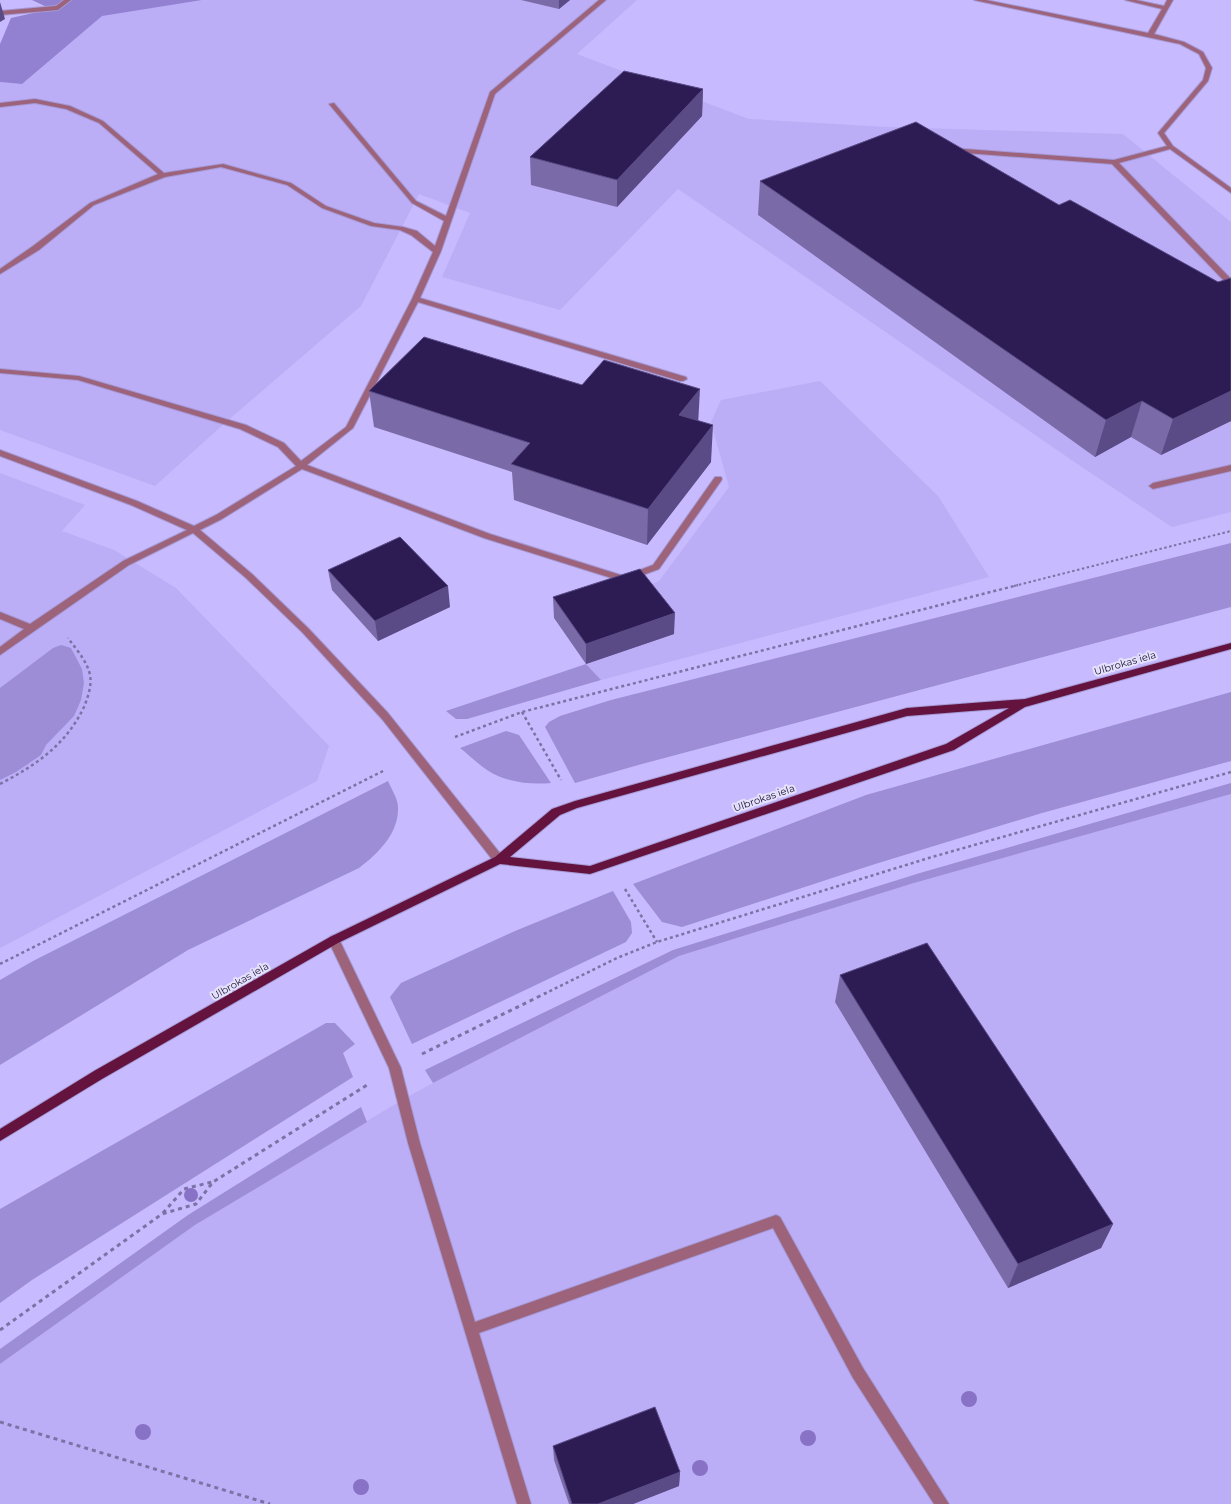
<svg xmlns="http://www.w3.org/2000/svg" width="1231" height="1504" font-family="Montserrat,sans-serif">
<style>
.built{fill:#bcadf7}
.green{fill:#9d8dd7}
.forest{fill:#9280d1}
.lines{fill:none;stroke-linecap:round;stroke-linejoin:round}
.minor-casing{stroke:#a599d5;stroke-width:2}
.major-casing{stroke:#a599d5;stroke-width:2}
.path-far2{stroke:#7c72a3;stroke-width:2;stroke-dasharray:2.5 2.5;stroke-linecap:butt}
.path-far1{stroke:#7c72a3;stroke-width:2.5;stroke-dasharray:3 3;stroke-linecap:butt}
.path{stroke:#7c72a3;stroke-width:3;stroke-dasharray:4 4;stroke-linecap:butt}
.minor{fill:#9c637b;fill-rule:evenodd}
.major{fill:#64123e;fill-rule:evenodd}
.tree{fill:#8872c5}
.wall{fill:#7a6ba8}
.shaded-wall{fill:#5a4b86}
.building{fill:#2c1c53;stroke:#5a4b86}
.labels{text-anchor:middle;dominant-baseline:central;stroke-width:4;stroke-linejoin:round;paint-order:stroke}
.street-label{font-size:10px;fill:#1d1730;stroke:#e6e2fe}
</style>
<rect width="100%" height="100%" fill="#c7bafe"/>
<g class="built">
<polygon points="202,0 637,0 577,54 749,119 887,127 1123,134 1231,222 1231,512 1172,527 1070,459 678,189 560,310 442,277 470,213 419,194 361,306 226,422 155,486 0,430 0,82 22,84 102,15"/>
<polygon points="820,381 938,496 989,577 601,680 586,664 674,634 640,589 659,581 729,487 711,422 721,400"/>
<polygon points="0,473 85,505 62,531 114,550 176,588 329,746 317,781 0,948"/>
<polygon points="1231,794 1231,1504 0,1504 0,1364 195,1225 402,1100 433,1083 679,956 914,883"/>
</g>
<g class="green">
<polygon points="1231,543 1231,607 642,764 575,783 545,727 549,722 560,716 611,700"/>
<polygon points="61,645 71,648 82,669 84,683 81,700 74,716 46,745 41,755 16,772 0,780 0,688 53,648"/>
<polygon points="586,664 601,680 467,719 456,719 446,711"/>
<polygon points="1231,692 1231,761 1042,813 872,865 682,927 662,922 633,884 866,795"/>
<path d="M 506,731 L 519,735 L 551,783 C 530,785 505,782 487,770 C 478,764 469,755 460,748 Z"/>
<path d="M 388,781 C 391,788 398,799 398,807 C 399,833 379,853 359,868 L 188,950 L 0,1065 L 0,980 L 33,961 Z"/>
<polygon points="1231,783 1231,794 914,883 679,956 433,1083 425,1070 673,950 920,873"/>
<polygon points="613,891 631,922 632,933 626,942 412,1044 390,997 401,983 515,931"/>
<polygon points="326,1023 335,1023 355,1044 343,1053 353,1077 32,1280 0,1303 0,1209"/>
<polygon points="361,1107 367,1122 195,1225 0,1364 0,1349 188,1215"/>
</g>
<polygon class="forest" points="32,0 202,0 102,16 22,84 0,82 0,44 11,18 51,9"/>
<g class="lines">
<defs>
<g id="minor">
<polygon points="64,0 71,0 58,10 0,15 0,11 56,6"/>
<polygon points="599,0 606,0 495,94 441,251 420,298 686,377 687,379 683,381 680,381 418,302 353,428 307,465 490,534 624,576 653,565 715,477 721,477 722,479 721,481 659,569 627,581 621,581 484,538 302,469 222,519 200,530 252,574 308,628 388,713 503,857 504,860 503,863 499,864 495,863 382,719 302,632 246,578 193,533 129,565 0,655 0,647 24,629 0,619 0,612 30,624 123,561 187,530 131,505 0,456 0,450 137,501 194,526 216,515 296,466 278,447 240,429 78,380 0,373 0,369 79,376 246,425 284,443 301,461 346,427 412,299 433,252 411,235 400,230 371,226 322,208 287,185 221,167 165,177 94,205 39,250 0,274 0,269 33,246 90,203 158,174 99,123 66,109 35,103 0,107 0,103 35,99 70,106 103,121 164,173 223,164 291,183 326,206 374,223 403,227 417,231 435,246 444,221 412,203 329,104 334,103 416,201 446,216 490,92"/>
<polygon points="974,0 986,0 1148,33 1162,9 1125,0 1136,0 1164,6 1167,0 1173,0 1154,34 1184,42 1203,52 1212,68 1208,81 1164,133 1173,146 1231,188 1231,193 1170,149 1119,163 1231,279 1231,285 1228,285 1112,164 952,152 949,150 952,148 1114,160 1167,146 1158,133 1203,80 1206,68 1199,54 1180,44"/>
<polygon points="1231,465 1231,471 1153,489 1149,486 1153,483"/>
<polygon points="334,935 338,937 401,1068 420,1143 475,1322 776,1215 780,1217 863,1368 949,1504 934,1504 853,1378 773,1228 479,1333 531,1504 517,1504 408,1143 389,1068 328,940 330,937"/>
</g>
<path id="major" d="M 1231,643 L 1231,649 L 1025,707 L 954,750 L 590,874 L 500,864 L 338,943 L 102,1079 L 0,1141 L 0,1129 L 94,1071 L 330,937 L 495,857 L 552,809 L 575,801 L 907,708 L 1025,699 ZM 1009,708 L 946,744 L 590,866 L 510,857 L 560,815 L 577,808 L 907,716 Z"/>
</defs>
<use href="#minor" class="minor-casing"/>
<use href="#major" class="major-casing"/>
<polyline class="path-far2" points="1014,586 1231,531"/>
<g class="path-far1">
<polyline points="522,712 561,780"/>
<polyline points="455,737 522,712 1018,585"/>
<path d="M 0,784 C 36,765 66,745 84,707 C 88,697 92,685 90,675 C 87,661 76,649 68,638"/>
<polyline points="625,889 657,942"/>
<polyline points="0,964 383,771"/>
<polyline points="544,994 617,958 657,942 932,857 1231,772"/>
</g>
<g class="path">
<polyline points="422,1054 546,993"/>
<polyline points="163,1213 184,1189 212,1182"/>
<polyline points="0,1330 162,1214 196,1204 213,1182 367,1085"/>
<polyline points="0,1422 270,1504"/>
</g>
<use href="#minor" class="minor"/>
<use href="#major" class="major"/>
</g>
<g class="tree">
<circle cx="191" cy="1195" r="7"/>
<circle cx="969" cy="1399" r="8"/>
<circle cx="143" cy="1432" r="8"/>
<circle cx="808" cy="1438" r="8"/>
<circle cx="700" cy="1468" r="8"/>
<circle cx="361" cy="1487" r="8"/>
</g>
<g class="wall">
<polygon points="521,0 570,0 559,9"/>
<polygon points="703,89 702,116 617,207 531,185 530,157"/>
<polygon points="760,181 1218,282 1231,278 1231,421 1161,455 1131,437 1095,457 758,215"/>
<polygon points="369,391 698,421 711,462 647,545 514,500 512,472 374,427"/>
<polygon points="328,570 450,607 378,641 332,590"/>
<polygon points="553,597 674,634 586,664 554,618"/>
<polygon points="840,975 1113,1224 1101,1248 1008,1288 835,1002"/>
<polygon points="553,1446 680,1472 679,1486 633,1504 569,1504 554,1460"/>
</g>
<g class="shaded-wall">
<polygon points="559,0 570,0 559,9"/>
<polygon points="0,2 5,19 0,22"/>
<polygon points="703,89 702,116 617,207 617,180"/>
<polygon points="700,389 698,425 679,415"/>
<polygon points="1231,391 1231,421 1161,455 1173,419"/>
<polygon points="1142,401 1131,437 1095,457 1106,420"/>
<polygon points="713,425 711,462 647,545 648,509"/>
<polygon points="448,586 450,607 378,641 375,621"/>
<polygon points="675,613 674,634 586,664 586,644"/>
<polygon points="1113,1224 1101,1248 1008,1288 1018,1264"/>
<polygon points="680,1472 679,1486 633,1504 598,1504"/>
</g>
<g class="building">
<polygon points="624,71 703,89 617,180 530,157"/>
<polygon points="916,122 1059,205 1070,200 1218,282 1231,278 1231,391 1173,419 1142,401 1106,420 760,181"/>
<polygon points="424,337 582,385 604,360 700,389 679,415 713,425 648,509 511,464 530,443 369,391"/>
<polygon points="400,537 448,586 375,621 328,570"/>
<polygon points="640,569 675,613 586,644 553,597"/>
<polygon points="927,943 1113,1224 1018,1264 840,975"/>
<polygon points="655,1407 680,1472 598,1504 572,1504 553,1446"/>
</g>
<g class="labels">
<g class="street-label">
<text transform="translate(1125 663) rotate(-16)">Ulbrokas iela</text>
<text transform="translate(764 798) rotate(-19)">Ulbrokas iela</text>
<text transform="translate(240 981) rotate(-30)">Ulbrokas iela</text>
</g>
</g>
</svg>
